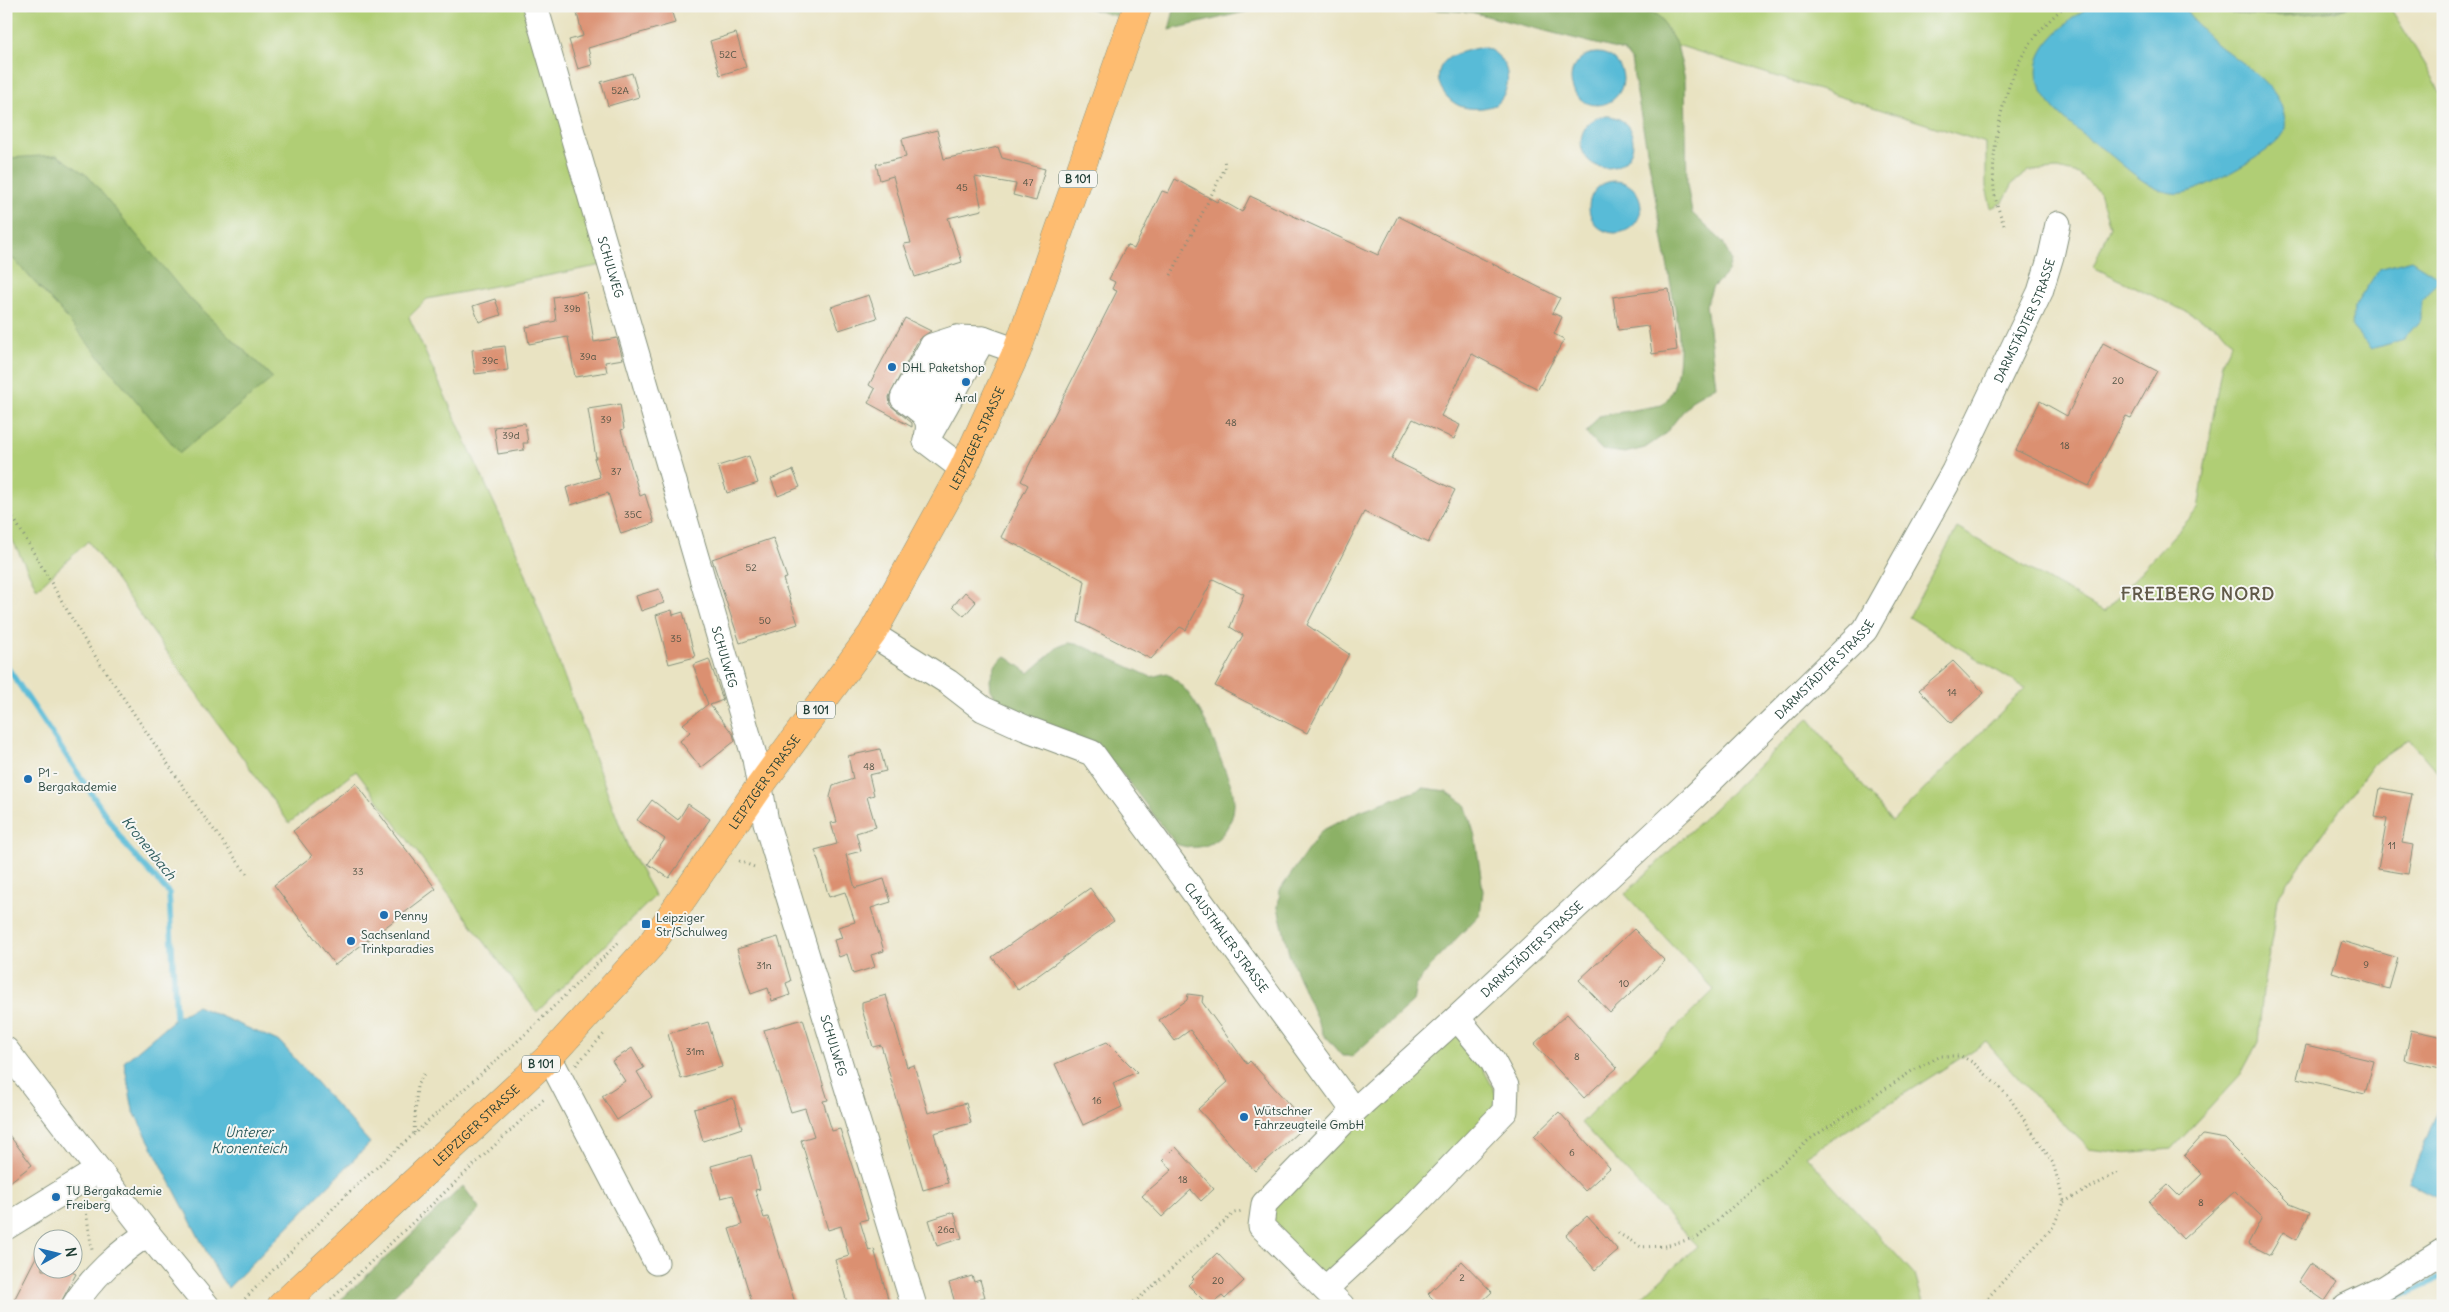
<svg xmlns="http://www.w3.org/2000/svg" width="2449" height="1312" font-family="Delius,sans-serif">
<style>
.green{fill:#b0ce75;stroke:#688654}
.forest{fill:#8cb166;stroke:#56774d}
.water{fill:#58bbd7;stroke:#3c7c86}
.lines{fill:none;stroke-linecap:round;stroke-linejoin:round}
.stream{stroke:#58bbd7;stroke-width:5.5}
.building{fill:#db9071}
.minor-casing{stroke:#84907b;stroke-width:27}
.major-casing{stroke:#84907b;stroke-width:29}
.path{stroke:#84907b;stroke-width:3;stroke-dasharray:1 4;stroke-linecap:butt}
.minor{stroke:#fff;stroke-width:25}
.major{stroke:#febc70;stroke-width:28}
.poi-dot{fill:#1f6fb2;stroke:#f6f6f2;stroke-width:2}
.labels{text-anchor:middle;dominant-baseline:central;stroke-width:4;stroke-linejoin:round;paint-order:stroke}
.number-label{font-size:10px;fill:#4e5243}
.shield{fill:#f6f6f2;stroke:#60746d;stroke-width:1}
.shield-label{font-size:11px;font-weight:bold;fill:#1f3d34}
.street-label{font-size:12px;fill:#1f3d34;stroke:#f6f6f2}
.poi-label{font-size:12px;fill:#1f3d34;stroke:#f6f6f2;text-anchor:start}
.water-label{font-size:14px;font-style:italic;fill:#2d5c5d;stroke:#f6f6f2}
.district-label{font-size:18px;font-weight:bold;letter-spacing:1px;fill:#615a49;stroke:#f6f6f2}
</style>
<rect width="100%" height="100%" fill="#f6f6f2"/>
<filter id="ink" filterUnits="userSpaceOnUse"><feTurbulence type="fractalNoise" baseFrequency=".02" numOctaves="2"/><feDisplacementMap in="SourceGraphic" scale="10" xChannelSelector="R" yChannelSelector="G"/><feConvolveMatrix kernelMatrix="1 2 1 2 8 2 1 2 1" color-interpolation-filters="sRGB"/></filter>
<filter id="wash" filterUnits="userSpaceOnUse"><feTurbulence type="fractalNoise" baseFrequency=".0096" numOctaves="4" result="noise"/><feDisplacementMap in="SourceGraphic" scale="20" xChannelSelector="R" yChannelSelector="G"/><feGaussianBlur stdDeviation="1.12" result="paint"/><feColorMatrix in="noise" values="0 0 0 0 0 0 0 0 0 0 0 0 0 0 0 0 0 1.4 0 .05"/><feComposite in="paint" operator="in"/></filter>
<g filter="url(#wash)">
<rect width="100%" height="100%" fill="#e9e3c2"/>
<g class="green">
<polygon points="6,6 532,6 608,264 427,299 409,317 522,564 629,850 655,896 537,1012 356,771 289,823 88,541 37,589 6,527 6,251 60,310 273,378 186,295 9,158 6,160"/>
<polygon points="1625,6 2212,6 2236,14 2284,16 2335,11 2350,6 2389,6 2425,64 2443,98 2443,768 2438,773 2409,739 2372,765 2277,898 2272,938 2264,980 2258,1042 2241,1074 2172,1149 2121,1153 2090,1149 2036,1098 1986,1042 1806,1156 1915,1275 1924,1306 1632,1306 1697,1246 1581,1123 1714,990 1625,894 1808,718 1892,822 2025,688 1909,617 1957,528 2104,612 2198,509 2222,362 2232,342 2220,328 2093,267 2110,226 2099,192 2079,174 2057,169 2029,171 2013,183 2003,202 1991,208 1986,187 1986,143 1677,45 1658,15"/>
<polygon points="1457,1018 1505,1111 1325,1289 1261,1226 1264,1204"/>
</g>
<g class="forest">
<polygon points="1081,6 1119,6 1116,16"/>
<polygon points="1175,6 1360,6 1257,9 1169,30"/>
<path d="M 1377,6 L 1625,6 L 1658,15 L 1677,45 L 1685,79 L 1687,184 L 1692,213 L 1723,242 L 1731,260 L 1728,272 L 1712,288 L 1706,305 L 1716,386 L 1693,399 L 1664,435 L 1645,448 L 1625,453 L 1602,450 L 1586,433 L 1599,416 L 1662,405 C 1681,388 1680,349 1678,325 L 1631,60 L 1624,51 L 1471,12 Z"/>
<path d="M 2212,6 L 2350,6 C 2324,15 2234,22 2212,6 Z"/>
<polygon points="57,155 88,176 186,295 273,378 180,453 60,310 6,251 6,160 9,158"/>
<path d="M 1068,643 L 1081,645 L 1151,677 L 1167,673 C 1198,695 1209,729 1222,763 C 1227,776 1235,790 1234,804 C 1234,817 1226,833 1216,840 C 1204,849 1190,849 1176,844 L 1117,767 L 998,700 L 991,690 L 990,680 L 996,664 L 1005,656 L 1029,673 L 1058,647 Z"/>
<polygon points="1424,788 1446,791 1465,804 1475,836 1483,891 1480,914 1434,962 1416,985 1413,1002 1352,1056 1342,1056 1323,1034 1289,954 1278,907 1280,890 1321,831 1362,810"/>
<polygon points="463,1186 480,1209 383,1306 334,1306"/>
</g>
<g class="water">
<path d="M 2091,6 L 2183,6 C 2193,20 2203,32 2216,43 C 2235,59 2272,81 2281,105 C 2284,115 2288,124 2283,134 C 2275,151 2210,185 2191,191 C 2186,193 2177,194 2172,193 C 2148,190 2126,167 2108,153 C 2072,126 2007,86 2053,37 C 2065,24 2075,15 2091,6 Z"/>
<path d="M 1482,47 C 1510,54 1516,88 1495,105 C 1484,109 1471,110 1460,106 C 1443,99 1430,76 1445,61 C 1454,52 1470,50 1482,47 Z"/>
<circle cx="1597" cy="79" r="26"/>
<circle cx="1607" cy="142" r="26"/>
<circle cx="1615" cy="207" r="26"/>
<polygon points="2411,260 2441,279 2421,302 2421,319 2404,339 2371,349 2352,327 2354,307 2379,269"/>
<polygon points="197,1006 280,1042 370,1143 228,1288 218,1274 133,1110 124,1062 176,1018"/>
<polygon points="2443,1084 2443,1200 2409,1182 2435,1117"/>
</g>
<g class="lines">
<g class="stream">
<polyline points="6,665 127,847 169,893 176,1018"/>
<polyline points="2378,1306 2443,1277"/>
</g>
</g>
<g id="blocks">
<g class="building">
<polygon points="575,6 670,6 675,23 588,48 592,65 578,69 569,40 583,36"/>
<polygon points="736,33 746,67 720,75 710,41"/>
<polygon points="632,73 639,97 608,106 601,82"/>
<polygon points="937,130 944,159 998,147 1002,158 1045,169 1036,201 1013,195 1016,184 975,177 982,210 948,218 962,262 915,277 904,244 911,243 893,176 880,180 876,164 906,157 902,139"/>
<polygon points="1175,179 1217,202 1219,199 1242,212 1250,196 1378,255 1398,216 1560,298 1552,313 1562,317 1554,334 1564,339 1538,389 1472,354 1441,416 1460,425 1454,439 1413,419 1391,459 1455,490 1428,543 1364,512 1307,625 1349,654 1307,733 1215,686 1243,635 1230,627 1244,594 1213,579 1186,630 1180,627 1151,659 1078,622 1085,581 1001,537 1028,485 1021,481 1117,291 1112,289 1115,282 1109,279 1127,245 1134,249 1162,191 1168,193"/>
<polygon points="1669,289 1677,350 1652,354 1648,326 1618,330 1613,297"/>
<polygon points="586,292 594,342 617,338 623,359 605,362 607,372 575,377 568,337 529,344 526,327 556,321 553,297"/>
<polygon points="869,295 877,318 839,330 831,307"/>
<polygon points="495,299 501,315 479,322 473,306"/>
<polygon points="905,318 931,331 919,339 889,397 890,405 912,423 912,427 868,403 875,389 869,385"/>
<polygon points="2103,343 2157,371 2131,418 2126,416 2089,486 2016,450 2040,401 2067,416"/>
<polygon points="505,346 508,370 475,374 472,350"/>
<polygon points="620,404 624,429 621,430 640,496 645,494 654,523 621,534 608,493 571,505 566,488 600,477 594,458 596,458 588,409"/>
<polygon points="525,423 528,443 523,443 524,450 498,454 494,427"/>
<polygon points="749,456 758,483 727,493 718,466"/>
<polygon points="793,470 800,487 778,496 771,479"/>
<polygon points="773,538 787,578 783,579 798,624 740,643 712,559"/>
<polygon points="659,589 664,603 641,611 636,596"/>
<polygon points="965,592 976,602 964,616 953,606"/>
<polygon points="672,610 673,615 683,612 695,657 669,664 656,615"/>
<polygon points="709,659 723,700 710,705 733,734 735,741 701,768 680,741 690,732 683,724 708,704 693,665"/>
<polygon points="1953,661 1984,693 1951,723 1919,690"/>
<polygon points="880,749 886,771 869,775 874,795 867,797 876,827 856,833 861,851 846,855 855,888 884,879 891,902 871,908 884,951 871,955 875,967 853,974 847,954 839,957 834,940 842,938 838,927 855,922 845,892 829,897 815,850 837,844 831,823 837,822 830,797 833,786 853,779 848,756"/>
<polygon points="356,783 436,889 335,965 274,885 312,856 293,831"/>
<polygon points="2380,788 2412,794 2402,843 2413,845 2408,874 2378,869 2387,819 2375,817"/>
<polygon points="652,800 678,820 688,804 710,819 669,878 648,864 665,839 637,820"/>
<polygon points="1090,888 1114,921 1018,990 992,957"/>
<polygon points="1634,929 1665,961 1610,1013 1579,980"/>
<polygon points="778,937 791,981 786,983 790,995 772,1001 768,988 751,994 737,949"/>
<polygon points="2342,941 2398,958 2389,989 2332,972"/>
<polygon points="1188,994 1203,996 1202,1002 1247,1064 1250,1061 1307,1124 1255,1171 1198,1109 1228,1082 1190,1030 1175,1041 1159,1020 1187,1000"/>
<polygon points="886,995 907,1067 914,1065 928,1113 966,1103 971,1123 934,1133 948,1183 923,1190 881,1045 873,1047 862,1009 862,1002"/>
<polygon points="1567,1014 1617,1068 1584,1098 1534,1044"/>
<polygon points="803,1019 828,1100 823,1101 832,1131 840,1129 857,1181 868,1219 860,1221 869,1251 874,1249 890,1306 848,1306 835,1260 849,1256 841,1226 828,1230 801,1140 814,1136 805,1108 791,1112 764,1030"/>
<polygon points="708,1022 722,1067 681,1079 668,1034"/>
<polygon points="2411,1030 2443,1037 2439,1068 2405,1060"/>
<polygon points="1107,1042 1137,1072 1113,1083 1122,1107 1083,1125 1055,1064"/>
<polygon points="2306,1045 2374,1061 2365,1094 2297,1078"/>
<polygon points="632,1048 644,1068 637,1072 652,1097 617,1120 602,1096 625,1081 612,1061"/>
<polygon points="733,1098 742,1128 703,1141 694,1109"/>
<polygon points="1559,1112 1610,1168 1585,1191 1534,1136"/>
<polygon points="6,1131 32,1165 6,1185"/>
<polygon points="2203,1135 2225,1139 2290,1204 2310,1212 2297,1240 2283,1232 2270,1255 2248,1244 2262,1217 2235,1191 2183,1239 2149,1202 2168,1185 2179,1196 2202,1174 2184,1156"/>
<polygon points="1176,1147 1214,1189 1201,1201 1191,1190 1162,1217 1142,1196 1172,1170 1163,1160"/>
<polygon points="751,1155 760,1189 755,1190 764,1218 768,1217 796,1306 753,1306 741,1266 729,1229 742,1225 733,1195 721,1198 711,1166"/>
<polygon points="954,1212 962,1238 937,1246 929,1220"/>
<polygon points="1587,1216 1618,1250 1595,1270 1566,1235"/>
<polygon points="42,1245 42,1270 67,1270 76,1274 59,1306 11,1306"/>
<polygon points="1217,1253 1244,1281 1225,1299 1222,1296 1209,1306 1188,1285 1194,1279 1192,1277"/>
<polygon points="1462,1261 1492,1292 1477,1306 1440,1306 1428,1294"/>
<polygon points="2310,1264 2337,1283 2325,1301 2298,1282"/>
<polygon points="972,1276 974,1282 980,1280 985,1297 980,1298 981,1302 970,1306 956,1306 949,1283"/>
</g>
</g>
</g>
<g filter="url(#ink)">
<use href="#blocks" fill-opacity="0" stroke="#84907b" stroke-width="1"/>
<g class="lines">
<defs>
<g id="minor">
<path id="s1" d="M 535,6 L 755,759 L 766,822 L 914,1306"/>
<polyline points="918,409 903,398 932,346 957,338"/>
<polyline points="926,441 983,339"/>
<path d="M 963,469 L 926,441 C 930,427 930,417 918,409 L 957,338 L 983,339 L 1017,351"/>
<path id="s2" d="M 872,634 L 948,682 L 983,709 L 1025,728 L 1092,753 L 1354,1111"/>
<polyline points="6,1050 148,1234 207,1306"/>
<polyline points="549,1057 656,1262"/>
<polyline points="6,1227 98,1170"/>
<polyline points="1325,1289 1401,1219 1505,1111 1506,1086 1492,1060 1457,1018"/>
<path d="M 74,1306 C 89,1280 122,1249 148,1234"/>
<path id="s3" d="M 1342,1306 L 1261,1226 L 1264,1204 L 1354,1111 L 1457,1018 L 1693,798 L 1865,630 L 1954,471 L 2040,292 L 2051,256 L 2058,224"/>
<polyline points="2346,1306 2384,1288 2443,1251"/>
</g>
<g id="major">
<path id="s4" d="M 281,1306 L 549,1057 L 650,946 L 760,786 L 872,634 L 963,469 L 1017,351 L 1138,6"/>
</g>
</defs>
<use href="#minor" class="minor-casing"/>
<use href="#major" class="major-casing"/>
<g class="path">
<path d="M 2004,225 C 2000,214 1995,201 1994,189 C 1990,147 2005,80 2029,45 C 2039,31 2051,18 2065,6"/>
<polyline points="1171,275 1225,168 1224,158"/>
<polyline points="6,505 85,641 199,810 247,874"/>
<polyline points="739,861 757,868"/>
<polyline points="576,1065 605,1033"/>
<polyline points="414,1133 417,1085 426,1071"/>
<polyline points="2064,1202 2119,1172"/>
<polyline points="85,1204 92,1250"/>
<polyline points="1618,1233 1641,1247 1665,1246 1698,1237 1810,1139 1912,1071 1941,1056 1961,1056 1974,1063 2009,1097 2053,1163 2064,1202 2053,1227 1980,1306"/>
<polyline points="238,1306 347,1194 530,1030 621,940"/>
<polyline points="324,1306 546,1097"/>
<polyline points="1119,1306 1136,1301 1234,1213 1242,1211"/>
</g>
<use href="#minor" class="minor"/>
<use href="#major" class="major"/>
</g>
</g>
<g class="poi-dot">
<circle cx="892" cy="367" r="5"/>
<circle cx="966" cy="382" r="5"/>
<circle cx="28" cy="779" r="5"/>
<circle cx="384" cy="915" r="5"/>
<rect x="641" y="919" width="10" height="10" rx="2.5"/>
<circle cx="351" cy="941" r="5"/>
<circle cx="1244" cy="1117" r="5"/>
<circle cx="56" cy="1197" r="5"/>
</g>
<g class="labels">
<g class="number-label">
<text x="728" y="54">52C</text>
<text x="620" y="90">52A</text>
<text x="1028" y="182">47</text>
<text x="962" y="187">45</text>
<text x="572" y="308">39b</text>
<text x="588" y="356">39a</text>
<text x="490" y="360">39c</text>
<text x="2118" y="380">20</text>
<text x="606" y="419">39</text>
<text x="1231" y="422">48</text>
<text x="511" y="435">39d</text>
<text x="2065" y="445">18</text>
<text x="616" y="471">37</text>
<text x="633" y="514">35C</text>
<text x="751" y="567">52</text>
<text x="765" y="620">50</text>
<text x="676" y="638">35</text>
<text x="1952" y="692">14</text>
<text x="869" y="766">48</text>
<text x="2392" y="845">11</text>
<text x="358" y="871">33</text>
<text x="2366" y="964">9</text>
<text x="764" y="965">31n</text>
<text x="1624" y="983">10</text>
<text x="695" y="1051">31m</text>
<text x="1577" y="1056">8</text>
<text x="1097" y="1100">16</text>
<text x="1572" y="1152">6</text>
<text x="1183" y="1179">18</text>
<text x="2201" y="1202">8</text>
<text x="946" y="1229">26a</text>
<text x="1462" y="1277">2</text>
<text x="1218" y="1280">20</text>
</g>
<g class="shield">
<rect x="1059" y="170.5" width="38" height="17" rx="4"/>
<rect x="797" y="701.5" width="38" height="17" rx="4"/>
<rect x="522" y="1055.5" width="38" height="17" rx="4"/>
</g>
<g class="shield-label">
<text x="1078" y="179">B 101</text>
<text x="816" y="710">B 101</text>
<text x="541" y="1064">B 101</text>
</g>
<g class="street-label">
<text stroke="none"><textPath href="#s1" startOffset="272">SCHULWEG</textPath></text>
<text stroke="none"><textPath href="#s3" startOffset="1316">DARMSTÄDTER STRASSE</textPath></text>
<text stroke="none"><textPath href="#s4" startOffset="1121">LEIPZIGER STRASSE</textPath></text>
<text stroke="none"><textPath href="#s1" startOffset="678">SCHULWEG</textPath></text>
<text stroke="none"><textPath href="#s3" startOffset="911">DARMSTÄDTER STRASSE</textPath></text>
<text stroke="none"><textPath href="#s4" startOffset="716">LEIPZIGER STRASSE</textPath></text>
<text stroke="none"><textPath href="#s2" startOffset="480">CLAUSTHALER STRASSE</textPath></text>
<text stroke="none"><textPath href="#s3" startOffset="506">DARMSTÄDTER STRASSE</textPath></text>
<text stroke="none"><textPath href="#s1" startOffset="1082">SCHULWEG</textPath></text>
<text stroke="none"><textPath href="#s4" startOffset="266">LEIPZIGER STRASSE</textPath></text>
</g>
<g class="poi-label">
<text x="902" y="367">DHL Paketshop</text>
<text x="966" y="397" text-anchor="middle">Aral</text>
<text x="38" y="772">P1 -<tspan x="38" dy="14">Bergakademie</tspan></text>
<text x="394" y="915">Penny</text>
<text x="656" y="917">Leipziger<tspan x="656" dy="14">Str/Schulweg</tspan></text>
<text x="361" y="934">Sachsenland<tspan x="361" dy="14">Trinkparadies</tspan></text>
<text x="1254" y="1110">Wütschner<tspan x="1254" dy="14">Fahrzeugteile GmbH</tspan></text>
<text x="66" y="1190">TU Bergakademie<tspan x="66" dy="14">Freiberg</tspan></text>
</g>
<g class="water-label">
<text transform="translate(149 848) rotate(51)">Kronenbach</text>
<text x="249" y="1132">Unterer<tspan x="249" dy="16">Kronenteich</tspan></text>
</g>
<g class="district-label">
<text x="2198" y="593">FREIBERG NORD</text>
</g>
</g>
<rect width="2449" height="1312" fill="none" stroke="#f6f6f2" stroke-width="25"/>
<g transform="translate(58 1254) rotate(82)"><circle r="24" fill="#f6f6f2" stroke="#a0aca6"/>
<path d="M0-4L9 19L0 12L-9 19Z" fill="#1f6fb2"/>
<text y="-8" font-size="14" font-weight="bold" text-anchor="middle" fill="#1f3d34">N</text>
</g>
</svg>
